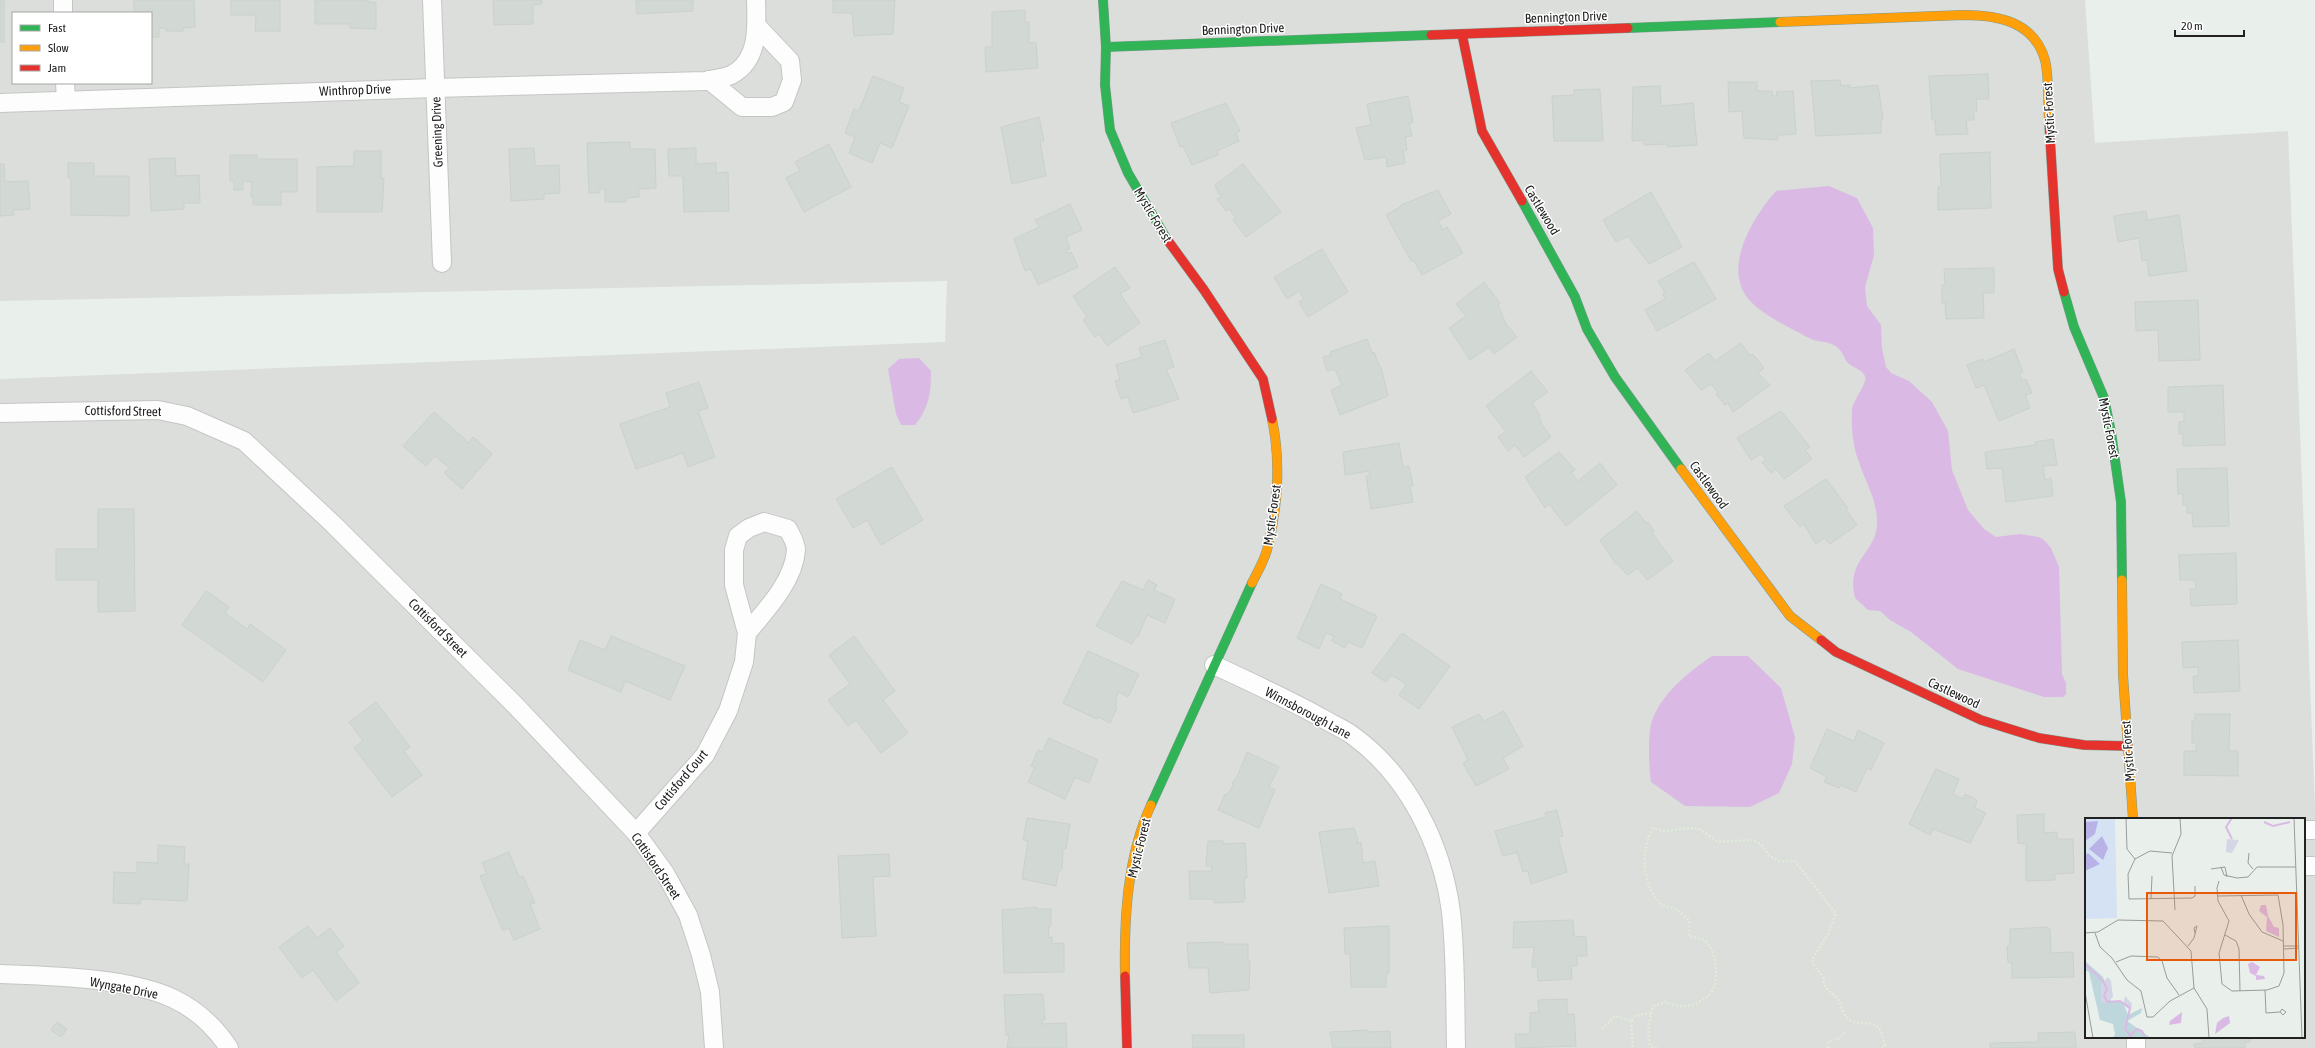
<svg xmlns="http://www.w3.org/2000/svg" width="2315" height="1048" font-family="'Asap Condensed',sans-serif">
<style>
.residential{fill:#dbdedb;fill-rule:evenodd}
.water{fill:#dabae4}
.building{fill:#d2d8d3;stroke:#cad2cb}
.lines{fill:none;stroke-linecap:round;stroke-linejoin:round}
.street-casing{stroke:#c4c6c4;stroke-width:20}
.fast-casing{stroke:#7f9b90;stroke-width:10}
.slow-casing{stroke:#7f9b90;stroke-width:10}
.jam-casing{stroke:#7f9b90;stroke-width:10}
.path{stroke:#e0ecd9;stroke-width:2.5;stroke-dasharray:2 2;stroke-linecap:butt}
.street{stroke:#fcfdfc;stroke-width:18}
.fast{stroke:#30b455;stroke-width:9}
.slow{stroke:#ff9f0a;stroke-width:9}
.jam{stroke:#e5322d;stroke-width:9}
.labels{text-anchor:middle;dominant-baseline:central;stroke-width:3;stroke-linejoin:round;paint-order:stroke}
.street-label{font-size:13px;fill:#212121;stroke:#fff}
.inset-river{fill:none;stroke:#dabae4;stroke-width:2}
.inset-road{fill:none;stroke:#999d9a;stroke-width:1}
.view{fill:#e8590c;fill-opacity:0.15;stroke:#e8590c;stroke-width:2}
.inset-edge{fill:none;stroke:#212121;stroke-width:2}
</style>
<rect width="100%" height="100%" fill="#e9efea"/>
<path class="residential" d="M 0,0 L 2085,0 L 2095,143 L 2288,131 L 2315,809 L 2315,1048 L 0,1048 L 0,379 L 945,342 L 947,281 L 0,301 ZM 13,13 L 151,13 L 151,83 L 13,83 ZM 2086,819 L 2304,819 L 2304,1037 L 2086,1037 Z"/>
<g class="water">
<path d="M 1829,186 L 1857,198 L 1873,228 L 1874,255 L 1865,287 L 1867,306 L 1881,325 L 1882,348 L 1886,367 L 1891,373 L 1909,381 L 1932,402 L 1948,431 L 1952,470 L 1968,510 L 1984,529 L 1996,537 L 2020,534 L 2039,537 L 2044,540 L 2051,548 L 2059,567 L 2062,674 L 2066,683 L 2066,694 L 2063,697 L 2044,697 L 1958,669 L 1911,632 L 1890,620 L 1880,611 L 1868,610 L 1855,598 C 1846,559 1875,554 1877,525 C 1878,501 1866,484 1859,462 C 1853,447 1851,428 1852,411 C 1852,400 1868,384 1865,376 C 1862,369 1853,368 1848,363 C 1844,359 1843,352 1838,348 C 1830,340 1816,343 1807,337 C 1789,327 1766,317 1751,302 C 1720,270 1753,217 1776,191 Z"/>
<path d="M 919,358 L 931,371 C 931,392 929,408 915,425 L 901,425 L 896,414 L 888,369 L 899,359 Z"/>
<path d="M 1712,656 L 1748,656 L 1781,688 L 1795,737 L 1792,764 L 1779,793 L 1750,807 L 1685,806 L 1651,782 C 1649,767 1647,732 1653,718 C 1664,691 1689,672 1712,656 Z"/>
</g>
<g class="building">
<rect x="0" y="0" width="4" height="42"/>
<polygon points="134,0 194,0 195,27 183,28 183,31 166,31 166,28 159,28 159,37 151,37 151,13 134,13"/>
<polygon points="231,0 280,0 280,31 255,31 256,15 231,15"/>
<polygon points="315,0 368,0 368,2 376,2 376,29 350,28 350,24 315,24"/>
<polygon points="493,0 542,0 542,4 533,5 533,24 494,25"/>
<polygon points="636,0 693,0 693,11 637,14"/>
<polygon points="833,0 895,0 893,34 854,36 852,13 833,13"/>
<polygon points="1025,10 1025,22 1029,22 1029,43 1036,43 1038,68 986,72 985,47 992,47 992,12"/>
<polygon points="1988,74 1989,99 1976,99 1977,111 1974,110 1974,120 1966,120 1968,134 1936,135 1935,120 1932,120 1929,76"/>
<polygon points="873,76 904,88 899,102 909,106 892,148 880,143 872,163 849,153 855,137 845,133 854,109 859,111"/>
<polygon points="1840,80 1841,86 1850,85 1850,88 1878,85 1883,119 1881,120 1881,133 1816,136 1811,81"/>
<polygon points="1728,82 1757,82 1757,91 1772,91 1773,96 1777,96 1776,92 1793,91 1796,134 1778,135 1778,140 1744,138 1742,111 1729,112"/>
<polygon points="1660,86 1661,106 1693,103 1697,145 1667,147 1667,144 1644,145 1643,140 1632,141 1633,87"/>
<polygon points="1600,89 1603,141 1554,141 1552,96 1574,95 1574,90"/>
<polygon points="1408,96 1413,122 1409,123 1412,136 1405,137 1407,150 1403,151 1405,163 1387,167 1386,157 1365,160 1356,128 1371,125 1367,104"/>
<polygon points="1226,103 1240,131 1236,133 1239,141 1217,151 1218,155 1192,165 1183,146 1180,147 1171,123"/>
<polygon points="1039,117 1044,141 1040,141 1046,176 1012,184 1001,127"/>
<polygon points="630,142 630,149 655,149 656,188 639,189 639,197 626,198 626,202 605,202 605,189 599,189 599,193 589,193 587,143"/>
<polygon points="829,144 851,187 804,212 786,178 800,171 795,162"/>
<polygon points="534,148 535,166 559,165 560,193 544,194 544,199 511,201 509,149"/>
<polygon points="696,148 696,164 716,163 716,173 728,172 729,211 684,212 683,176 669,176 668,149"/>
<polygon points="354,151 381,151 381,178 384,178 382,212 317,212 317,167 354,166"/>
<polygon points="1990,152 1991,208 1938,210 1938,187 1941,187 1940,154"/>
<polygon points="230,155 257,155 257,159 297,159 297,192 281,192 281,205 253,205 253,197 251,197 252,182 243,181 243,190 234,190 234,181 230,181"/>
<polygon points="175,158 176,176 199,175 200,203 184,203 184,209 151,211 149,159"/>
<polygon points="68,163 94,163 94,176 129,176 129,216 71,215 71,178 68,178"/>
<polygon points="0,164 4,164 5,182 28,181 30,209 13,210 14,215 0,216"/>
<polygon points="1243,164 1281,212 1246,237 1233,220 1236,218 1229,209 1226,211 1217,199 1223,195 1219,194 1215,185"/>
<polygon points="1438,190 1451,214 1438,221 1443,230 1447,227 1463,253 1422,275 1414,261 1411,261 1386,215 1400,207 1401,205"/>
<polygon points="1651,192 1682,247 1649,264 1628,236 1616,242 1603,220"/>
<polygon points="1070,204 1082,230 1066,237 1070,249 1066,250 1067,254 1071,252 1078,267 1038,285 1031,269 1025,271 1014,239 1039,227 1035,220"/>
<polygon points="2146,211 2147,220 2179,215 2187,271 2149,276 2147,260 2142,261 2139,238 2118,242 2114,216"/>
<polygon points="1322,249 1348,292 1308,317 1299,302 1304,299 1299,291 1287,299 1274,277"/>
<polygon points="1694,262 1716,299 1657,331 1645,310 1665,299 1663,294 1665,293 1658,281"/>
<polygon points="1115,267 1130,288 1120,294 1140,323 1107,346 1099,334 1095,337 1083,320 1087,317 1073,296"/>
<polygon points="1994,268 1994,293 1983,293 1984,318 1946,319 1945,304 1946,302 1942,303 1942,285 1945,285 1944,269"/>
<polygon points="1484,282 1500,303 1498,305 1506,324 1517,337 1494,354 1489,347 1470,360 1449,328 1466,316 1456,304"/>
<polygon points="2198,300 2200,360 2159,361 2158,330 2136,331 2135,302"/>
<polygon points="1367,339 1372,353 1374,352 1380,368 1381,367 1388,396 1340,415 1331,390 1342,385 1335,369 1327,371 1323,357 1331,355 1330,352"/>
<polygon points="1165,340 1174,367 1166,369 1179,399 1133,413 1128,397 1121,399 1115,381 1120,379 1116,365 1142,357 1139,348"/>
<polygon points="1741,343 1750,356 1753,354 1764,368 1758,373 1770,385 1733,412 1728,403 1725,405 1716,394 1718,392 1711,384 1701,390 1685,370 1709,353 1715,361"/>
<polygon points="2014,349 2023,372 2019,374 2023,381 2026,379 2032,393 2025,395 2030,408 1999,421 1984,385 1976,388 1967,365 1983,359 1984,362"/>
<polygon points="1531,371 1548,392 1532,403 1540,415 1539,416 1542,425 1551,437 1524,457 1515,445 1508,451 1498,437 1506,432 1486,406"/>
<polygon points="699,382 708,408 698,411 715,457 688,467 683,453 636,469 620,424 670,407 666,393"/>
<polygon points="2223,385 2225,445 2183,446 2183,434 2179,434 2179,422 2184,421 2184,412 2168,412 2168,387"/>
<polygon points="1781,411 1810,447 1805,450 1812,459 1784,479 1776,469 1771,473 1762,462 1766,460 1761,454 1751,460 1737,438"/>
<polygon points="434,412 469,443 473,437 492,454 462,489 444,473 449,468 435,456 426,466 403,446"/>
<polygon points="2053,439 2057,465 2043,466 2045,480 2051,478 2053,496 2006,502 2002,468 1987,469 1985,452 2036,445 2035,442"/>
<polygon points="1399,443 1403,467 1409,466 1413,486 1410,486 1413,502 1371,509 1366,476 1370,476 1369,471 1345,475 1343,452"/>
<polygon points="1559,452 1575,470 1571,472 1578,481 1600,463 1617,485 1566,526 1549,504 1545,508 1525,477"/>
<polygon points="892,467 923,520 881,545 867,520 853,528 836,499"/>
<polygon points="2227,468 2229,526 2193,527 2192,513 2187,513 2187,505 2183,505 2183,494 2178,494 2177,469"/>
<polygon points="1826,479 1848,508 1846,510 1857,525 1830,544 1824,538 1816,544 1803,523 1800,527 1784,506"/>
<polygon points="98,509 134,509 135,611 98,612 98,580 56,580 56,549 98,549"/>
<polygon points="1637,511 1646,523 1648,522 1654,531 1652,532 1660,544 1673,561 1647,580 1638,568 1627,575 1618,564 1616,564 1600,540"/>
<polygon points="2236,553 2237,604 2191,606 2190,589 2196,589 2195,580 2180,580 2179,555"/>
<polygon points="1148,580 1157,585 1154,590 1175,599 1165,623 1147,615 1138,637 1136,636 1132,644 1096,626 1122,581 1143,590"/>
<polygon points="1321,584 1342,594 1340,599 1377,616 1362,648 1348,642 1345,648 1332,641 1334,636 1326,633 1319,649 1297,638"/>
<polygon points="206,591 229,607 225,613 247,629 250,624 286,650 263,682 182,625"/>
<polygon points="1402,633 1450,666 1419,709 1399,695 1406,685 1402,681 1391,675 1386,682 1372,673"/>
<polygon points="611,636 685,666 670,700 625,681 621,692 568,670 580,640 605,650"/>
<polygon points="854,636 895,691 883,700 908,733 881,753 856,720 848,726 828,700 850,684 829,655"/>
<polygon points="2238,640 2240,691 2194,693 2193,676 2198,676 2198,667 2183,668 2182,642"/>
<polygon points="1088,651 1139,674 1128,697 1119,692 1115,699 1117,700 1115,706 1117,708 1110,723 1098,717 1097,719 1063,703"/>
<polygon points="376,702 410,747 404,751 422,775 392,797 354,748 363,741 349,722"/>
<polygon points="1504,711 1523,746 1503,758 1509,769 1476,786 1463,763 1468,760 1452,727 1479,714 1484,721"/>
<polygon points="2195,714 2230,714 2229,751 2238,751 2238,776 2184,775 2184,751 2196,751 2196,743 2192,743 2192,721 2195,721"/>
<polygon points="1827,729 1854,741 1858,730 1884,743 1871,770 1867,768 1856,792 1841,785 1839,788 1824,782 1827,777 1810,768"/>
<polygon points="1049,738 1098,760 1089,783 1075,777 1065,799 1028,782 1035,767 1031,766 1038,750 1042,752"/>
<polygon points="1247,752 1279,767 1269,787 1275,790 1259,828 1218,810 1225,794 1227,795 1233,786 1232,782 1237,777"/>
<polygon points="1936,769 1959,779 1953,794 1963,799 1965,794 1977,800 1975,808 1986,813 1970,843 1933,829 1930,835 1909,824"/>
<polygon points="1557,810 1563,836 1558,837 1567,872 1531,884 1528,871 1523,872 1517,852 1503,856 1495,831 1546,817 1545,813"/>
<polygon points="2044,814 2044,833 2057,832 2057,839 2073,839 2074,873 2055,874 2055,880 2026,881 2026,844 2018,843 2017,815"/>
<polygon points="1027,818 1070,824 1066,849 1063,848 1062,869 1058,873 1056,886 1022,879 1028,841 1023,840"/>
<polygon points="1354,828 1358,840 1356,843 1361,842 1363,863 1375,861 1379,886 1329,893 1319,832"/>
<polygon points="1208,841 1223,841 1223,844 1245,843 1247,878 1244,878 1245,899 1243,902 1214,903 1214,899 1190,899 1189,871 1212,871 1212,866 1206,866"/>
<polygon points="158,845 185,847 184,864 189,864 187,901 140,899 140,904 113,903 114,872 137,873 137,862 158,863"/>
<polygon points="509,852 519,877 523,876 535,903 530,904 540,929 514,940 509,928 503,931 480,876 487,874 482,863"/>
<polygon points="889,854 890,876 873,877 876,936 842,938 838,856"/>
<polygon points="1037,907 1037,909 1051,909 1051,926 1049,926 1048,938 1052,937 1052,944 1064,943 1064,972 1004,973 1002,910"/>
<polygon points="1573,920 1574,936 1586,937 1587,956 1577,956 1577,966 1571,966 1572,979 1538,981 1537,967 1532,967 1534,947 1513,948 1514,922"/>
<polygon points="308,926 317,938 330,928 344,946 336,952 359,983 336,1001 313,970 302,978 279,947"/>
<polygon points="1389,926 1389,973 1386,975 1386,987 1351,987 1350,954 1345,954 1344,928"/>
<polygon points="2046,927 2050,929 2051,953 2073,952 2074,977 2012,978 2012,963 2008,962 2007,946 2010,946 2010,929"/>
<polygon points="1223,942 1223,944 1248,944 1248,959 1250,962 1249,990 1210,993 1208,968 1189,968 1187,943"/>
<polygon points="1043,994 1045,1020 1042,1020 1042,1024 1066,1023 1067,1048 1007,1048 1009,1035 1006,1035 1004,995"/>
<polygon points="1567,999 1567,1014 1574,1014 1576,1046 1516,1048 1515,1034 1530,1034 1530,1013 1539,1012 1538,1000"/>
<polygon points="57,1022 67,1029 61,1037 51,1030"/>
<polygon points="1368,1030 1368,1032 1390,1031 1391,1048 1333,1048 1330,1032"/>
<polygon points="2075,1032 2076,1048 1990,1048 1990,1043 2038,1042 2038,1033"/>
<polygon points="1192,1035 1244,1035 1244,1048 1193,1048"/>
<polygon points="2203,1037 2250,1037 2250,1042 2245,1042 2245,1048 2195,1048 2194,1044 2203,1043"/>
</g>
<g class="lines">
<defs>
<g id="street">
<polyline points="63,0 63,13"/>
<polyline points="432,0 442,263"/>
<polyline points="709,80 742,107 772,107 784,102 792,80 790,61 757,26"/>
<polyline points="65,83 66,100"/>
<path d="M 0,103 L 435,88 L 706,81 C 714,79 724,78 731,75 C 759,61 757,27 756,0"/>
<polyline points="0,413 158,410 187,416 244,441 332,523 515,705 636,833 665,873 688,915 701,955 710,992 714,1048"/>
<path d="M 1214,665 C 1250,682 1286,698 1320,717 C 1330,723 1342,728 1352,735 C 1408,775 1442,844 1451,912 C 1456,957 1455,1003 1456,1048"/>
<polyline points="2304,830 2315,830"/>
<path d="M 636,833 L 705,755 L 728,711 L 744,662 L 747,633 L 734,585 L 734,550 L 738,536 L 749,528 L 764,522 L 788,529 C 791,535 796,543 796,550 C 794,581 766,610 747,633"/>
<polyline points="2304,866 2315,866"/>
<path d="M 0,974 C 50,976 126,977 172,998 C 196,1009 215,1027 229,1048"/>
<polyline points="2136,1037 2136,1048"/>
</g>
<g id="fast">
<polyline points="1103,0 1106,47 1105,85 1110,130 1128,173 1166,238"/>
<polyline points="1628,28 1780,22"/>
<polyline points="1106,47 1431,35"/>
<polyline points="1522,201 1575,297 1587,329 1615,377 1681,469"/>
<polyline points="2064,292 2074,327 2104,398 2111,432 2121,502 2122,580"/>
<polyline points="1151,805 1252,583"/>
</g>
<g id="slow">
<path d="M 1780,22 L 1963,15 C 1997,15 2034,21 2045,60 C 2049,75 2048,104 2049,121"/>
<polyline points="1681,469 1790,616 1821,640"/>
<polyline points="2122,580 2123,675 2133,819"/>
<path d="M 1252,583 C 1257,573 1264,561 1267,550 C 1278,508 1281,461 1272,419"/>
<path d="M 1125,976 C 1124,919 1127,857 1151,805"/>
</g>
<g id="jam">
<polyline points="1462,34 1482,131 1522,201"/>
<polyline points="1431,35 1628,28"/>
<polyline points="2049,121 2058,269 2064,292"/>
<polyline points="1166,238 1204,290 1263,379 1272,419"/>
<polyline points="1821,640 1836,652 1981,720 2039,738 2084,745 2128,746"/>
<polyline points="1125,976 1127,1048"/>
</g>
</defs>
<use href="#street" class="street-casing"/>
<use href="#fast" class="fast-casing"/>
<use href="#slow" class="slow-casing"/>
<use href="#jam" class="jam-casing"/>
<g class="path">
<polyline points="1631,1021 1633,1048"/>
<polyline points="1602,1029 1615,1016 1631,1021 1635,1016 1651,1013"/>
<path d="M 1657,1048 L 1650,1046 C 1647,1031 1649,1020 1653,1006 L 1666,1002 C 1682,1011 1709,1005 1715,984 C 1718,972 1715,948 1704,940 C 1700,938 1693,937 1689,936 L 1689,920 C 1685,917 1681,913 1677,910 C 1672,907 1664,907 1660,903 C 1641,884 1641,850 1653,828 L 1664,831 L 1689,828 L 1699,829 L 1718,842 L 1752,840 L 1762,845 L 1769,856 L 1780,861 L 1795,861 L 1836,914 L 1828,934 L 1812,960 C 1814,968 1819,970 1823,977 C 1824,980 1824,984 1825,986 C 1828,992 1835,995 1838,999 C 1842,1006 1842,1016 1850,1020 C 1868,1028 1879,1014 1885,1046 L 1882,1048"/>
<polyline points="1828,1048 1828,1042 1839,1038 1846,1031"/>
</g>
<use href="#street" class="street"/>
<use href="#fast" class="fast"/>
<use href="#slow" class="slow"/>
<use href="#jam" class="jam"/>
</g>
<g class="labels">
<g class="street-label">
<text transform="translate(1566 17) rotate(-2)">Bennington Drive</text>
<text transform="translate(1243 29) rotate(-2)">Bennington Drive</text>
<text transform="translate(355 90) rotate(-2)">Winthrop Drive</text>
<text transform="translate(2049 113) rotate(-93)">Mystic Forest</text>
<text transform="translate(437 132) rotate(-92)">Greening Drive</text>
<text transform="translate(1542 210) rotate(59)">Castlewood</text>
<text transform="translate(1153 215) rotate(59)">Mystic Forest</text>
<text transform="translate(123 411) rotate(1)">Cottisford Street</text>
<text transform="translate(2109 428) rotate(79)">Mystic Forest</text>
<text transform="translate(1709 485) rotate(54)">Castlewood</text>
<text transform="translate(1272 515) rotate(-82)">Mystic Forest</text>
<text transform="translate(438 628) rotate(45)">Cottisford Street</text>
<text transform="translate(1954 693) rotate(25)">Castlewood</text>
<text transform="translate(1308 713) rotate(28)">Winnsborough Lane</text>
<text transform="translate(2128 751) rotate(-94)">Mystic Forest</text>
<text transform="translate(681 780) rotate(-50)">Cottisford Court</text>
<text transform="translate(1139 848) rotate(-76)">Mystic Forest</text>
<text transform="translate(656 866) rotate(56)">Cottisford Street</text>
<text transform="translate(124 988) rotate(11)">Wyngate Drive</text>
</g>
</g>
<g transform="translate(2085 818)">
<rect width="220" height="220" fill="#e9efea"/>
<path d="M 0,143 L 18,159 L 26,183 L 38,184 L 43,197 L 57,190 L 56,195 L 42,203 L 66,220 L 28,220 L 30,216 L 28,206 L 15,202 L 4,154 L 0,152 Z" fill="#bdd7dd"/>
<path d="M 142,21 L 154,22 L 147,35 L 141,34 ZM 23,159 L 26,163 L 28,179 L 20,185 L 16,183 L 16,166 ZM 40,178 L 47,186 L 46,192 L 38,187 Z" fill="#d5d6e5"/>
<path d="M 0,0 L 30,0 L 32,100 L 0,101 Z" fill="#d4e2f4"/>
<path d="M 13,3 L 10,16 L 0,23 L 0,4 ZM 17,18 L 23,30 L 18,42 L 4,31 ZM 3,35 L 15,46 L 2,52 L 0,52 L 0,37 Z" fill="#b8b2e7"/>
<path d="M 176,87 L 181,87 L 183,98 L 189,109 L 194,110 L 194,119 L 181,113 L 182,99 L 174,93 ZM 167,144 L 175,149 L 171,157 L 179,158 L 180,161 L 171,162 L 171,158 L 165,155 L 163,146 ZM 97,194 L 96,205 L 84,207 L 85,203 ZM 144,198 L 145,205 L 130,216 L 132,205 L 138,200 Z" fill="#dabae4"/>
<path class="inset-river" d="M 147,0 L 141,9 L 147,21M 179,4 L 188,8 L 205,4M 0,146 L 18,163 L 22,171 L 19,177 L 22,184 L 35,183 L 45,190 L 40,211 L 45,217M 43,220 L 52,211 L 57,213 L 60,220"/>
<path class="inset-road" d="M 41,0 L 42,31 L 50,41M 209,0 L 217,220M 87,35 L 65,33 L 50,41 L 43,56 L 44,81 L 107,80 L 110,78 L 110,68M 164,35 L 163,45 L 168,51M 136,49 L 139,57 L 152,60 L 163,59 L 172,49 L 211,49M 126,51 L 140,49 L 142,59M 156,77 L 164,96 L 177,114 L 198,123M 133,78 L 193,77 L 198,107 L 199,155 L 194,168 L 182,172 L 147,173 L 137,166 L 134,135 L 144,103 L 133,83 L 132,70 L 134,63M 66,81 L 67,58M 90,92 L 87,38 L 96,16 L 95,0M 0,115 L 13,114 L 33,102 L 78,103 L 106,133 L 109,170 L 122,191 L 124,220M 10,115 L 15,129 L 27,140 L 42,162 L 56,173 L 62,199 L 68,199 L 85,183 L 109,170M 140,117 L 151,123 L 154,131 L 155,173M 103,128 L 109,120 L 112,108 L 109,110 L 110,115M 199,128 L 214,128M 199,131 L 214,130M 31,144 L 46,138 L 73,139 L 77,143 L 82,160 L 94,177M 180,172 L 181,195 L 195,194 L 197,191 L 201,194 L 198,197 L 195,194M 0,174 L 8,220"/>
<path class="view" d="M 62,75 L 211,75 L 211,142 L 62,142 Z"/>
<rect width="220" height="220" class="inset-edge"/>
</g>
<rect x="12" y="12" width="140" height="72" fill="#ffffff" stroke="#a6a6a6"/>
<rect x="20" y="25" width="20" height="6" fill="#30b455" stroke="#a6a6a6"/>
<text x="48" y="32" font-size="12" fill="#212121">Fast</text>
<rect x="20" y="45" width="20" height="6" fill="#ff9f0a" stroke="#a6a6a6"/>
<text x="48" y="52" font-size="12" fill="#212121">Slow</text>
<rect x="20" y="65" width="20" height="6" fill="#e5322d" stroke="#a6a6a6"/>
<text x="48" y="72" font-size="12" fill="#212121">Jam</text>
<path d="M2175 30v6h69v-6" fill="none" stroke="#212121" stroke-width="2"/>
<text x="2181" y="30" font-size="12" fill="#212121" stroke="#ffffff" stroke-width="3" paint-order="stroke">20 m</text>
</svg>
